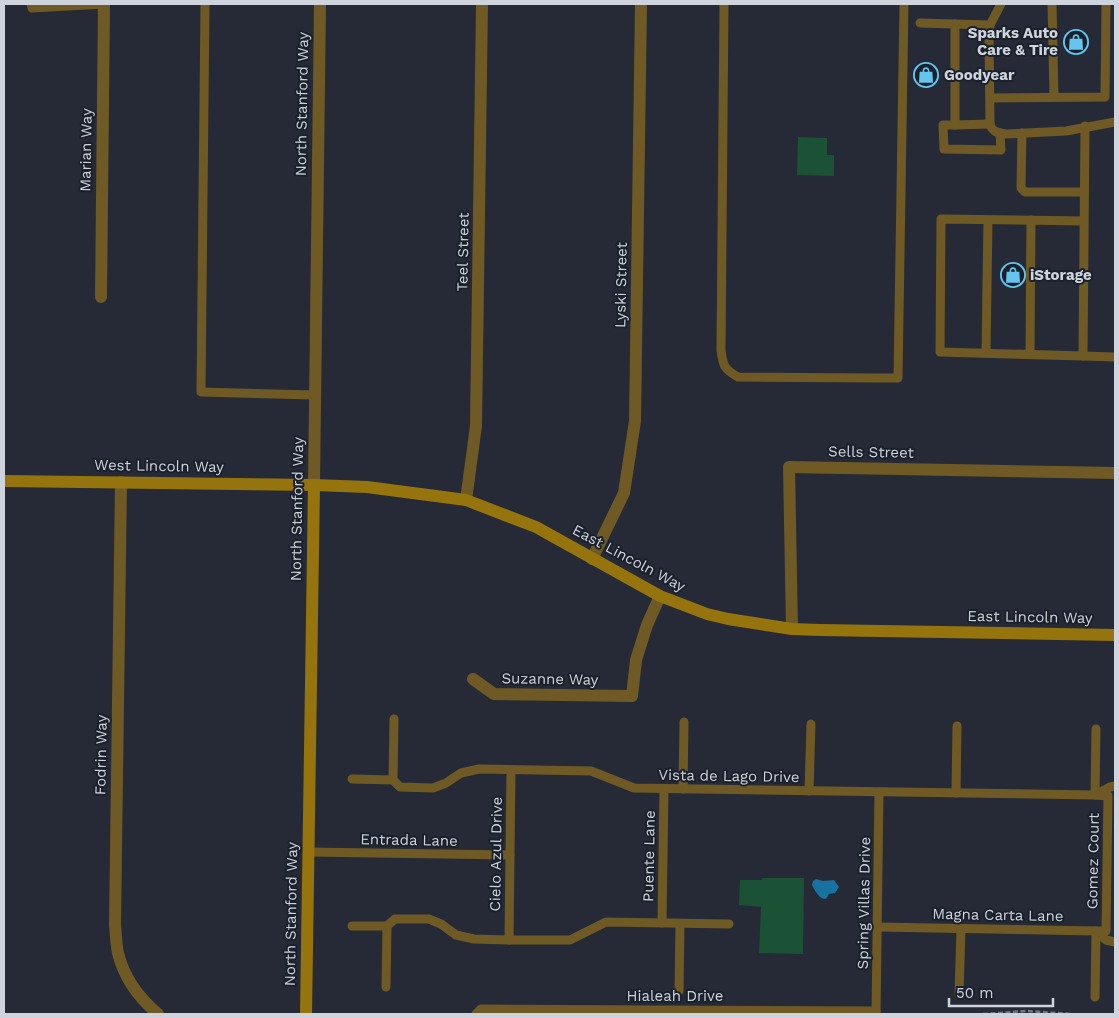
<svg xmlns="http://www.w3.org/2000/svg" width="1119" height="1018" font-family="'Work Sans',sans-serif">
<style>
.green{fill:#1b5135}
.water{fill:#1872a1}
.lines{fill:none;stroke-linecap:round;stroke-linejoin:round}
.path{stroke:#727680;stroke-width:2.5;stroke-dasharray:5 2.5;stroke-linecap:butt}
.lane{stroke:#6f5a25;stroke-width:9}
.street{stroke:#6f5a25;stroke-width:12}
.secondary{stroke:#96740d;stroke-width:12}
.labels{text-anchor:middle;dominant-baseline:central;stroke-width:4;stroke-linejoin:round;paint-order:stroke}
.poi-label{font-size:15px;font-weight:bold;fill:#cfd3db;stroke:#1b212c;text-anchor:start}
.street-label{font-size:15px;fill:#cfd3db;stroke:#1b212c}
</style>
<rect width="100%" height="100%" fill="#252a36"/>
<g class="green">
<polygon points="798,137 827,138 827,155 834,155 834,176 797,175"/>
<polygon points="762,878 804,878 803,954 759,953 761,907 739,905 740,880 762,880"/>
</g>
<path class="water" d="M 816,879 L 823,881 L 834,880 L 839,887 L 835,893 L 829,894 L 826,899 C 819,899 815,891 812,885 L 813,881 Z"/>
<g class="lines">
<polyline class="path" points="983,1014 1027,1011 1071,1014"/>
<g class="lane">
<polyline points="31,4 32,8 104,4"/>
<polyline points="205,4 201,392 315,395"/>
<path d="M 724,4 L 721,350 C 723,366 724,369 738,377 L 876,378 L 898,378 L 904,4"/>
<path d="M 1001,4 L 990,25 L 989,36 L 990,124 C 992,132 998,133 1006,134 L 1066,131 L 1115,122"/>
<polyline points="1052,4 1054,97"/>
<polyline points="920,23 990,25"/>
<polyline points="955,24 955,125 990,124"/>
<polyline points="990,98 1105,97 1106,4"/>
<polyline points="955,125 943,125 944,149 1001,150 1000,133"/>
<polyline points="1022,133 1021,188 1025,192 1084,192"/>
<polyline points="1084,221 941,219 940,352 1083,356 1085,126"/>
<polyline points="986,353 988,220"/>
<polyline points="1030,354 1031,220"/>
<polyline points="1083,356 1115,357"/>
<polyline points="352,779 393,780 400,787 433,788 446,783 461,773 479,769 591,771 634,788 1095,795 1110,787 1115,786"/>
<polyline points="393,780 394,719"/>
<polyline points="683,789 684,722"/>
<polyline points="809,791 811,724"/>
<polyline points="956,793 957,726"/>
<polyline points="308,852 510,855"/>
<polyline points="662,923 664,789"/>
<polyline points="352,926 387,926 395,919 429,919 441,924 456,935 474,939 509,940 570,940 606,922 729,924"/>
<polyline points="877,927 1096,931 1106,940 1115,942"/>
<polyline points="509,940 511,770"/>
<polyline points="386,987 387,926"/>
<polyline points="679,991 680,924"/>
<polyline points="959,995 961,929"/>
<polyline points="1095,997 1096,931 1106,931 1108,796 1095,795 1096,729"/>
<polyline points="476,1014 481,1009 876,1011"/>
<polyline points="876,1014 879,792"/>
</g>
<g class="street">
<polyline points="101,297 104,4"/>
<path d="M 121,482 L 115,925 C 116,934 116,944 118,953 C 124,978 139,998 158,1014"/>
<polyline points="314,485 320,4"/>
<polyline points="466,500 476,426 482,4"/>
<polyline points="592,559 624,493 635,421 641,4"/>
<polyline points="792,629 789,467 1115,473"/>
<polyline points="473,679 494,694 632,696 636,660 647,625 660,596"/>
</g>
<g class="secondary">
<polyline points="4,481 314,485 367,487 466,500 536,527 660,596 707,614 728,619 792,629 820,630 1115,635"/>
<polyline points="306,1014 314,485"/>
</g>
</g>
<defs>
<symbol id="shop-ring" viewBox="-11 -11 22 22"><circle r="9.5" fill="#1b212c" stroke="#64c5ee" stroke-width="1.5"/><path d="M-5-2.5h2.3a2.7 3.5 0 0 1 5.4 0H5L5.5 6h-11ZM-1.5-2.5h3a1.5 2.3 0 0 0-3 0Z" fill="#64c5ee"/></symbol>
</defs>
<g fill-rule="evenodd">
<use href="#shop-ring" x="1062" y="28" width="28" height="28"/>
<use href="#shop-ring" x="912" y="61" width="28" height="28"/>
<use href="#shop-ring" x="999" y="261" width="28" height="28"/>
</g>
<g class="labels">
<g class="poi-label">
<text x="1058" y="33" text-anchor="end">Sparks Auto<tspan x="1058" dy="17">Care &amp; Tire</tspan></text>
<text x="944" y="75">Goodyear</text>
<text x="1030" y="275">iStorage</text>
</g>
<g class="street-label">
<text transform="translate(302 104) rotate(-89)">North Stanford Way</text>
<text transform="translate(86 150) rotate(-89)">Marian Way</text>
<text transform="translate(463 252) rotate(-89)">Teel Street</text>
<text transform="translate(621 285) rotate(-89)">Lyski Street</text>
<text transform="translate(871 452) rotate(1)">Sells Street</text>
<text transform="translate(159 466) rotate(1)">West Lincoln Way</text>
<text transform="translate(297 509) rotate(-89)">North Stanford Way</text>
<text transform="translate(629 558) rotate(28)">East Lincoln Way</text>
<text transform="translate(1030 617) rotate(1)">East Lincoln Way</text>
<text transform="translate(550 679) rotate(1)">Suzanne Way</text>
<text transform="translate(101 755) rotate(-89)">Fodrin Way</text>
<text transform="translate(729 776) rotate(1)">Vista de Lago Drive</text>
<text transform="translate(409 840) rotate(1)">Entrada Lane</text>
<text transform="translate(496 854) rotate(-89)">Cielo Azul Drive</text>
<text transform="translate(649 856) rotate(-89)">Puente Lane</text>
<text transform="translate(1093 861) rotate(-89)">Gomez Court</text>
<text transform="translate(864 903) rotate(-89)">Spring Villas Drive</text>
<text transform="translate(291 914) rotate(-89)">North Stanford Way</text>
<text transform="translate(998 915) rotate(1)">Magna Carta Lane</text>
<text x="675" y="996">Hialeah Drive</text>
</g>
</g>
<rect width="1119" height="1018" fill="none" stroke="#cfd3db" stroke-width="10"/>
<path d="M949 998v8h104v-8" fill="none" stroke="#cfd3db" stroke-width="2.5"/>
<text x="956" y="998" font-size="15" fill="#cfd3db" stroke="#1b212c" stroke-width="4" paint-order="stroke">50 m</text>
</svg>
